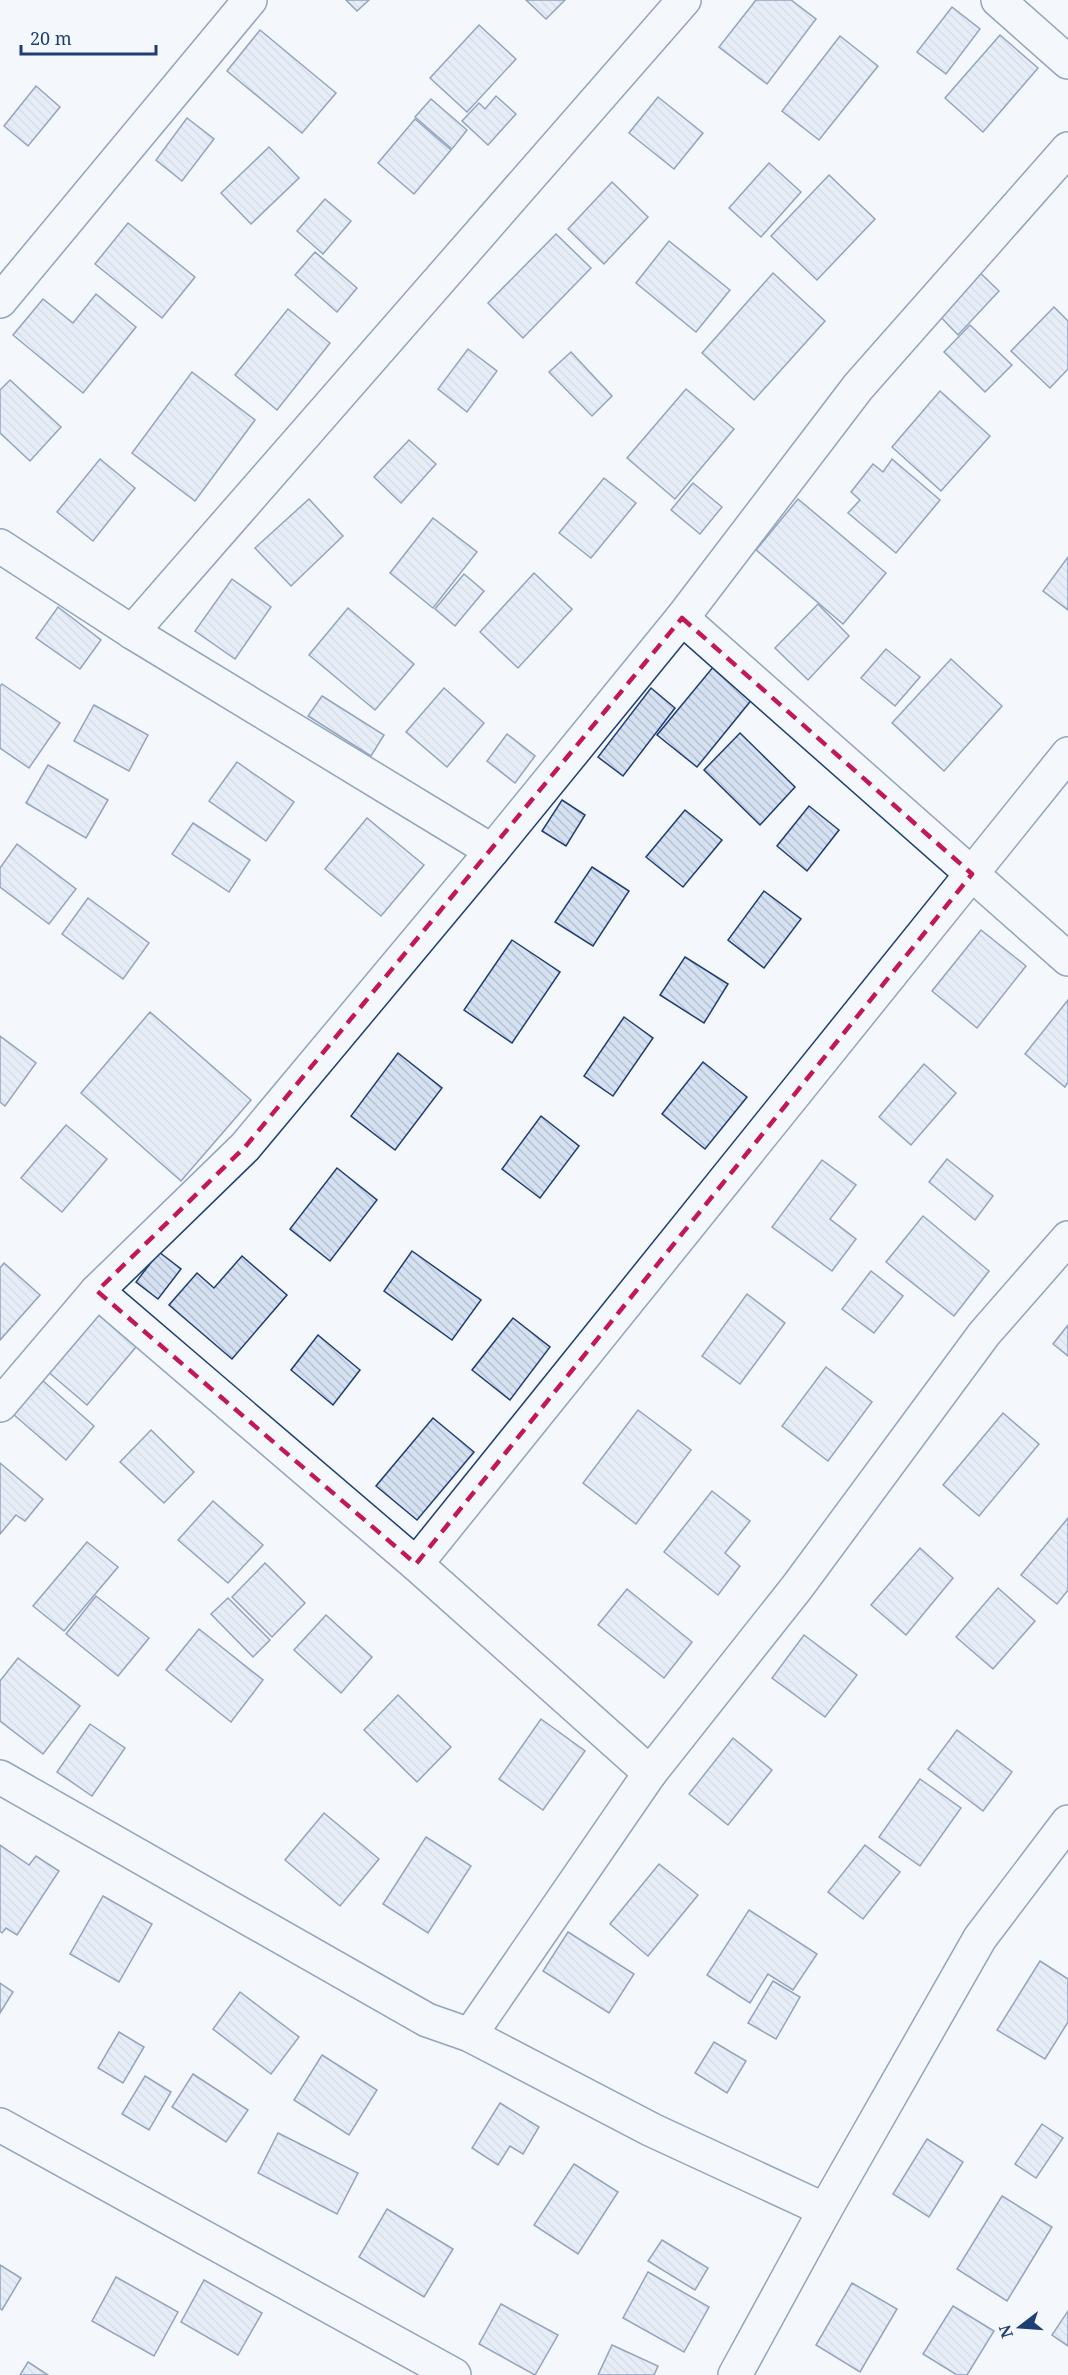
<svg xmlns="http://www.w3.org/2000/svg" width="1068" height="2375" font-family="'Noto Serif',serif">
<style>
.building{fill:url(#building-back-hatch);stroke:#1d3f73;stroke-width:1.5}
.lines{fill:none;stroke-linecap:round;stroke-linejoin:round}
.minor-casing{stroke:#1d3f73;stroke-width:36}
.minor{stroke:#f4f7fb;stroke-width:33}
.marked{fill:none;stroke:#c2185b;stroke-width:4.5;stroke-dasharray:12 8;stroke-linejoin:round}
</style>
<defs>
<pattern id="building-back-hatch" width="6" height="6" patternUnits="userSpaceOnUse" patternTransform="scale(1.5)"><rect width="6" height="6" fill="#d5e0f0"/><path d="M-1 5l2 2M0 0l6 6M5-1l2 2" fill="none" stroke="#b6c1d1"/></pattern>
</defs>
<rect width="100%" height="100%" fill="#f4f7fb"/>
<g class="building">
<polygon points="346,0 369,0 357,11"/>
<polygon points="526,0 565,0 546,19"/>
<polygon points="756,0 791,0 816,19 767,84 719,47"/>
<polygon points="952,7 980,29 946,74 917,52"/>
<polygon points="479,25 516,59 467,112 430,78"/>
<polygon points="260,30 336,93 302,133 227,71"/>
<polygon points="1000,35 1038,68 983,132 945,98"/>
<polygon points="840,36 878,66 819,140 782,111"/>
<polygon points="36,86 60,107 28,146 4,126"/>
<polygon points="496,96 516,114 488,145 462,121 479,103 485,109"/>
<polygon points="658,97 703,133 674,169 629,133"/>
<polygon points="431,99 467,130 452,149 415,117"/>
<polygon points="187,118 214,139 182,181 156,160"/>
<polygon points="415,119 451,150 414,194 378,163"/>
<polygon points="269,147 299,178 251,224 221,193"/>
<polygon points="769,163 801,192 761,237 729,208"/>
<polygon points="829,175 875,219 817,280 771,236"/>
<polygon points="612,182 648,217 604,264 568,229"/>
<polygon points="325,199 351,221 323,254 297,231"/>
<polygon points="128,223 195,277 162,318 95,264"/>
<polygon points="556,234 591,268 523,338 488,303"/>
<polygon points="669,241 730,290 696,332 636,283"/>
<polygon points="315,252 357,288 337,312 295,275"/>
<polygon points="975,268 999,291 958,335 935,311"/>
<polygon points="773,273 825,321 754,400 702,353"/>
<polygon points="96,294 136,327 83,393 13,335 43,299 73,323"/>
<polygon points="1054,307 1068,321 1068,369 1050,388 1011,351"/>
<polygon points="288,309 330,343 277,410 235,375"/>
<polygon points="970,325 1012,365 985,392 944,352"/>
<polygon points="468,349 497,371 467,412 438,389"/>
<polygon points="571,352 612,396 592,416 549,372"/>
<polygon points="192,372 255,420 195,501 132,453"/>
<polygon points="10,380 61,427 30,461 0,433 0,390"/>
<polygon points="686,389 734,429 675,499 627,458"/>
<polygon points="940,391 990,436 941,491 892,447"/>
<polygon points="409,440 436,464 401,503 374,477"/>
<polygon points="100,459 135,488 93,541 57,512"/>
<polygon points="892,459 940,500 896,553 848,513 860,500 851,492 873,464 883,472"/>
<polygon points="604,478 636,503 591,558 559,533"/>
<polygon points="693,483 722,507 700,534 671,510"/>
<polygon points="309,499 343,536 291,586 255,548"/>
<polygon points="798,499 886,573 843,624 756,550"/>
<polygon points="433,518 477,552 433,608 390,573"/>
<polygon points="1068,557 1068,610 1043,591"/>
<polygon points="534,573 572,609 518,668 480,632"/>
<polygon points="464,574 484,591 455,626 435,609"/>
<polygon points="232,579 271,607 235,659 195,631"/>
<polygon points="818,604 849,636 808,680 775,648"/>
<polygon points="58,607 101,640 80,669 36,638"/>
<polygon points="348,608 414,664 375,710 309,655"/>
<polygon points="886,649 920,677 895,706 861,678"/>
<polygon points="951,659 1002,706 944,771 892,723"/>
<polygon points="714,666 753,698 697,767 657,735"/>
<polygon points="2,684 60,723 29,768 0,748 0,686"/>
<polygon points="444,688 484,723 447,767 406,732"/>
<polygon points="651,688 675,708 623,776 598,757"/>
<polygon points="322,696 384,735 371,756 308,716"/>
<polygon points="94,705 148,735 129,771 74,741"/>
<polygon points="740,733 795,787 760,825 704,770"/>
<polygon points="507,734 535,756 515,783 487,761"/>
<polygon points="237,762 294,802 266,841 209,801"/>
<polygon points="48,765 108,800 86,838 26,803"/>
<polygon points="562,800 585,815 566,846 542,831"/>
<polygon points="809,806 839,830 807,871 777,846"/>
<polygon points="685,810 722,840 683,887 646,857"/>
<polygon points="367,818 424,865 381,916 325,869"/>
<polygon points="193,823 250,860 229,892 172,854"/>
<polygon points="17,844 76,889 49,924 0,887 0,868"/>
<polygon points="592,867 629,891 593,946 555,922"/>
<polygon points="764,891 801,919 764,968 728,940"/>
<polygon points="88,898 149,943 123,979 62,934"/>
<polygon points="981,930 1026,966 977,1028 932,991"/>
<polygon points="512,940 560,972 512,1043 464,1010"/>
<polygon points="685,957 728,984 704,1023 660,995"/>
<polygon points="1068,1000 1068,1082 1065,1087 1025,1054"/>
<polygon points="150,1012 251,1100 181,1181 81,1093"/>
<polygon points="624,1017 653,1038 613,1096 584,1076"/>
<polygon points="0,1036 36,1063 5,1106 0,1102"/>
<polygon points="398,1053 442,1088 395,1150 351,1116"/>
<polygon points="703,1062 747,1097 705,1149 662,1114"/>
<polygon points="924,1064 956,1093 911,1145 879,1117"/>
<polygon points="541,1116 579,1146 540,1198 502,1169"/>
<polygon points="66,1125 107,1159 62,1212 21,1178"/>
<polygon points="947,1159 993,1196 975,1220 929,1182"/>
<polygon points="822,1160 856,1185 830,1219 856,1239 832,1271 772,1227"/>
<polygon points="337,1168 377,1200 330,1261 290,1229"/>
<polygon points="923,1216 989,1271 954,1316 886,1262"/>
<polygon points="412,1251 481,1300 452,1340 384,1291"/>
<polygon points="159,1252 181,1269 158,1299 136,1282"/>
<polygon points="242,1256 287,1295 232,1359 169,1305 197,1273 214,1288"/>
<polygon points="4,1263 40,1295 0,1340 0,1268"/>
<polygon points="871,1271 903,1296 874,1333 842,1309"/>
<polygon points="747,1294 785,1323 740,1384 702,1356"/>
<polygon points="96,1312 136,1347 87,1405 46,1370"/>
<polygon points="513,1318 550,1347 510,1400 472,1370"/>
<polygon points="1068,1325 1068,1356 1053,1344"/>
<polygon points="318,1335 360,1370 333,1405 291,1370"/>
<polygon points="826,1367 872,1402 828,1461 782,1426"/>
<polygon points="42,1380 94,1426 66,1460 13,1414"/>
<polygon points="638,1410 691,1450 636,1524 583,1483"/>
<polygon points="1003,1413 1039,1444 979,1516 943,1485"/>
<polygon points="433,1418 474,1452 417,1520 376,1486"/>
<polygon points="151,1430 194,1472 164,1503 120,1462"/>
<polygon points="0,1463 43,1499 25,1521 16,1515 0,1534"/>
<polygon points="712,1491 750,1521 725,1553 740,1566 718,1595 664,1552"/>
<polygon points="213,1501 263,1545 228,1583 178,1540"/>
<polygon points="1068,1518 1068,1590 1057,1604 1021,1575"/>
<polygon points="87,1542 118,1567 64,1631 33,1606"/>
<polygon points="920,1548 953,1578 906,1635 871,1605"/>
<polygon points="265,1563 305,1603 272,1637 232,1597"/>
<polygon points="998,1588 1035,1621 993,1669 956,1637"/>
<polygon points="627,1589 692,1642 664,1678 598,1625"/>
<polygon points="96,1596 149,1638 118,1676 66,1634"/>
<polygon points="228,1598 270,1640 253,1657 211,1614"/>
<polygon points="326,1615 372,1657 341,1693 294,1650"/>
<polygon points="199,1629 263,1680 231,1722 166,1670"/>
<polygon points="804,1635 857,1675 825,1717 772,1678"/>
<polygon points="18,1658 80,1706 43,1754 0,1721 0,1681"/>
<polygon points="398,1695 451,1747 417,1782 364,1730"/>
<polygon points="541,1719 585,1751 543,1810 499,1779"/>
<polygon points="90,1724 125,1748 92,1796 57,1772"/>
<polygon points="957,1730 1012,1772 983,1811 928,1769"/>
<polygon points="733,1738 772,1770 728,1825 689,1794"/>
<polygon points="920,1779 961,1808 920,1866 879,1837"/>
<polygon points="324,1813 379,1859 340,1906 285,1860"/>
<polygon points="426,1837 471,1866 428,1933 383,1904"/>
<polygon points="0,1845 29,1865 36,1856 59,1871 17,1935 6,1928 2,1933 0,1931"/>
<polygon points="865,1845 900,1872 863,1919 828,1892"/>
<polygon points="659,1864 698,1895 648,1956 610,1924"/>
<polygon points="103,1896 152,1924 119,1982 70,1954"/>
<polygon points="749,1910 817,1954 793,1990 768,1974 750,2003 707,1975"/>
<polygon points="568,1932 634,1974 609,2013 543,1971"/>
<polygon points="1040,1961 1068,1979 1068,2022 1045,2059 997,2030"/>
<polygon points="773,1981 800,1997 776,2039 748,2023"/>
<polygon points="0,1983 13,1992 0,2013"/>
<polygon points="240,1992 299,2037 271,2074 213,2029"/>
<polygon points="119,2032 144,2047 123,2083 98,2068"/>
<polygon points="714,2042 746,2061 727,2093 695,2073"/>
<polygon points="322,2055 377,2090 349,2135 294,2100"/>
<polygon points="193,2074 248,2110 226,2142 172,2107"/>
<polygon points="145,2076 171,2092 149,2130 122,2114"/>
<polygon points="500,2103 539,2127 523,2154 510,2146 498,2165 472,2148"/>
<polygon points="1042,2124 1063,2138 1036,2178 1015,2164"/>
<polygon points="278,2133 358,2173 337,2214 258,2173"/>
<polygon points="927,2139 963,2162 929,2217 893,2194"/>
<polygon points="574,2164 618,2192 578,2254 534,2225"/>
<polygon points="1002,2196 1052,2227 1007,2301 957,2269"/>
<polygon points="387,2209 453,2249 424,2297 359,2257"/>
<polygon points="662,2240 708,2268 695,2290 648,2261"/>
<polygon points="0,2265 21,2278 2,2310 0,2308"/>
<polygon points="648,2272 709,2307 684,2352 623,2318"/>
<polygon points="116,2277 178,2312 154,2356 92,2321"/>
<polygon points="204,2280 262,2313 238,2355 181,2322"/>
<polygon points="852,2283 897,2309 860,2372 816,2345"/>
<polygon points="501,2304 558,2335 535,2375 479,2344"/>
<polygon points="953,2306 994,2331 967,2375 957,2375 923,2354"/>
<polygon points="1068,2311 1068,2346 1052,2335"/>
<polygon points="612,2345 658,2366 654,2375 598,2375"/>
<polygon points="28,2362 48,2375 20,2375"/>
</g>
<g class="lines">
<defs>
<g id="minor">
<polyline points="998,0 1068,62"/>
<polyline points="0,301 250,0"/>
<polyline points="0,546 132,632 492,851"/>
<polyline points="682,618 1068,959"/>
<polyline points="132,632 684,0"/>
<polyline points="97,1291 416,1564 650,1773"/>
<polyline points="0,1405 97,1291 245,1147 492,851 682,618 858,387 1068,149"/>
<polyline points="416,1564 1068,754"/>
<polyline points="0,1777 427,2020 470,2035 652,2130 825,2210"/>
<polyline points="470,2035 650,1773 798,1586 984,1334 1068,1238"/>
<polyline points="0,2125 454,2375"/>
<polyline points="735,2375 825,2210 980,1938 1068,1822"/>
</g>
</defs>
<use href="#minor" class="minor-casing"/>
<use href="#minor" class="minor"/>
</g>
<path d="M0 0H1068V2375H0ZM 682,618 L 972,874 L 416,1564 L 97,1291 L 245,1147 Z" fill="#f4f7fb" fill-opacity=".55" fill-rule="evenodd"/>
<path class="marked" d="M 682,618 L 972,874 L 416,1564 L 97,1291 L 245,1147 Z"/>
<g transform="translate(1020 2327) rotate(253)" stroke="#f4f7fb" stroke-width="4.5" paint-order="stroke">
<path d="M0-4.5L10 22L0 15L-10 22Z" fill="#1d3f73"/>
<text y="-9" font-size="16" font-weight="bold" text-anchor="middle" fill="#1d3f73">N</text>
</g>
<path d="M21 45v9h135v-9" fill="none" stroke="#1d3f73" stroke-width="3"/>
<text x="30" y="45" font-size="18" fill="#1d3f73" stroke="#f4f7fb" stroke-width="4.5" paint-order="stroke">20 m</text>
</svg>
